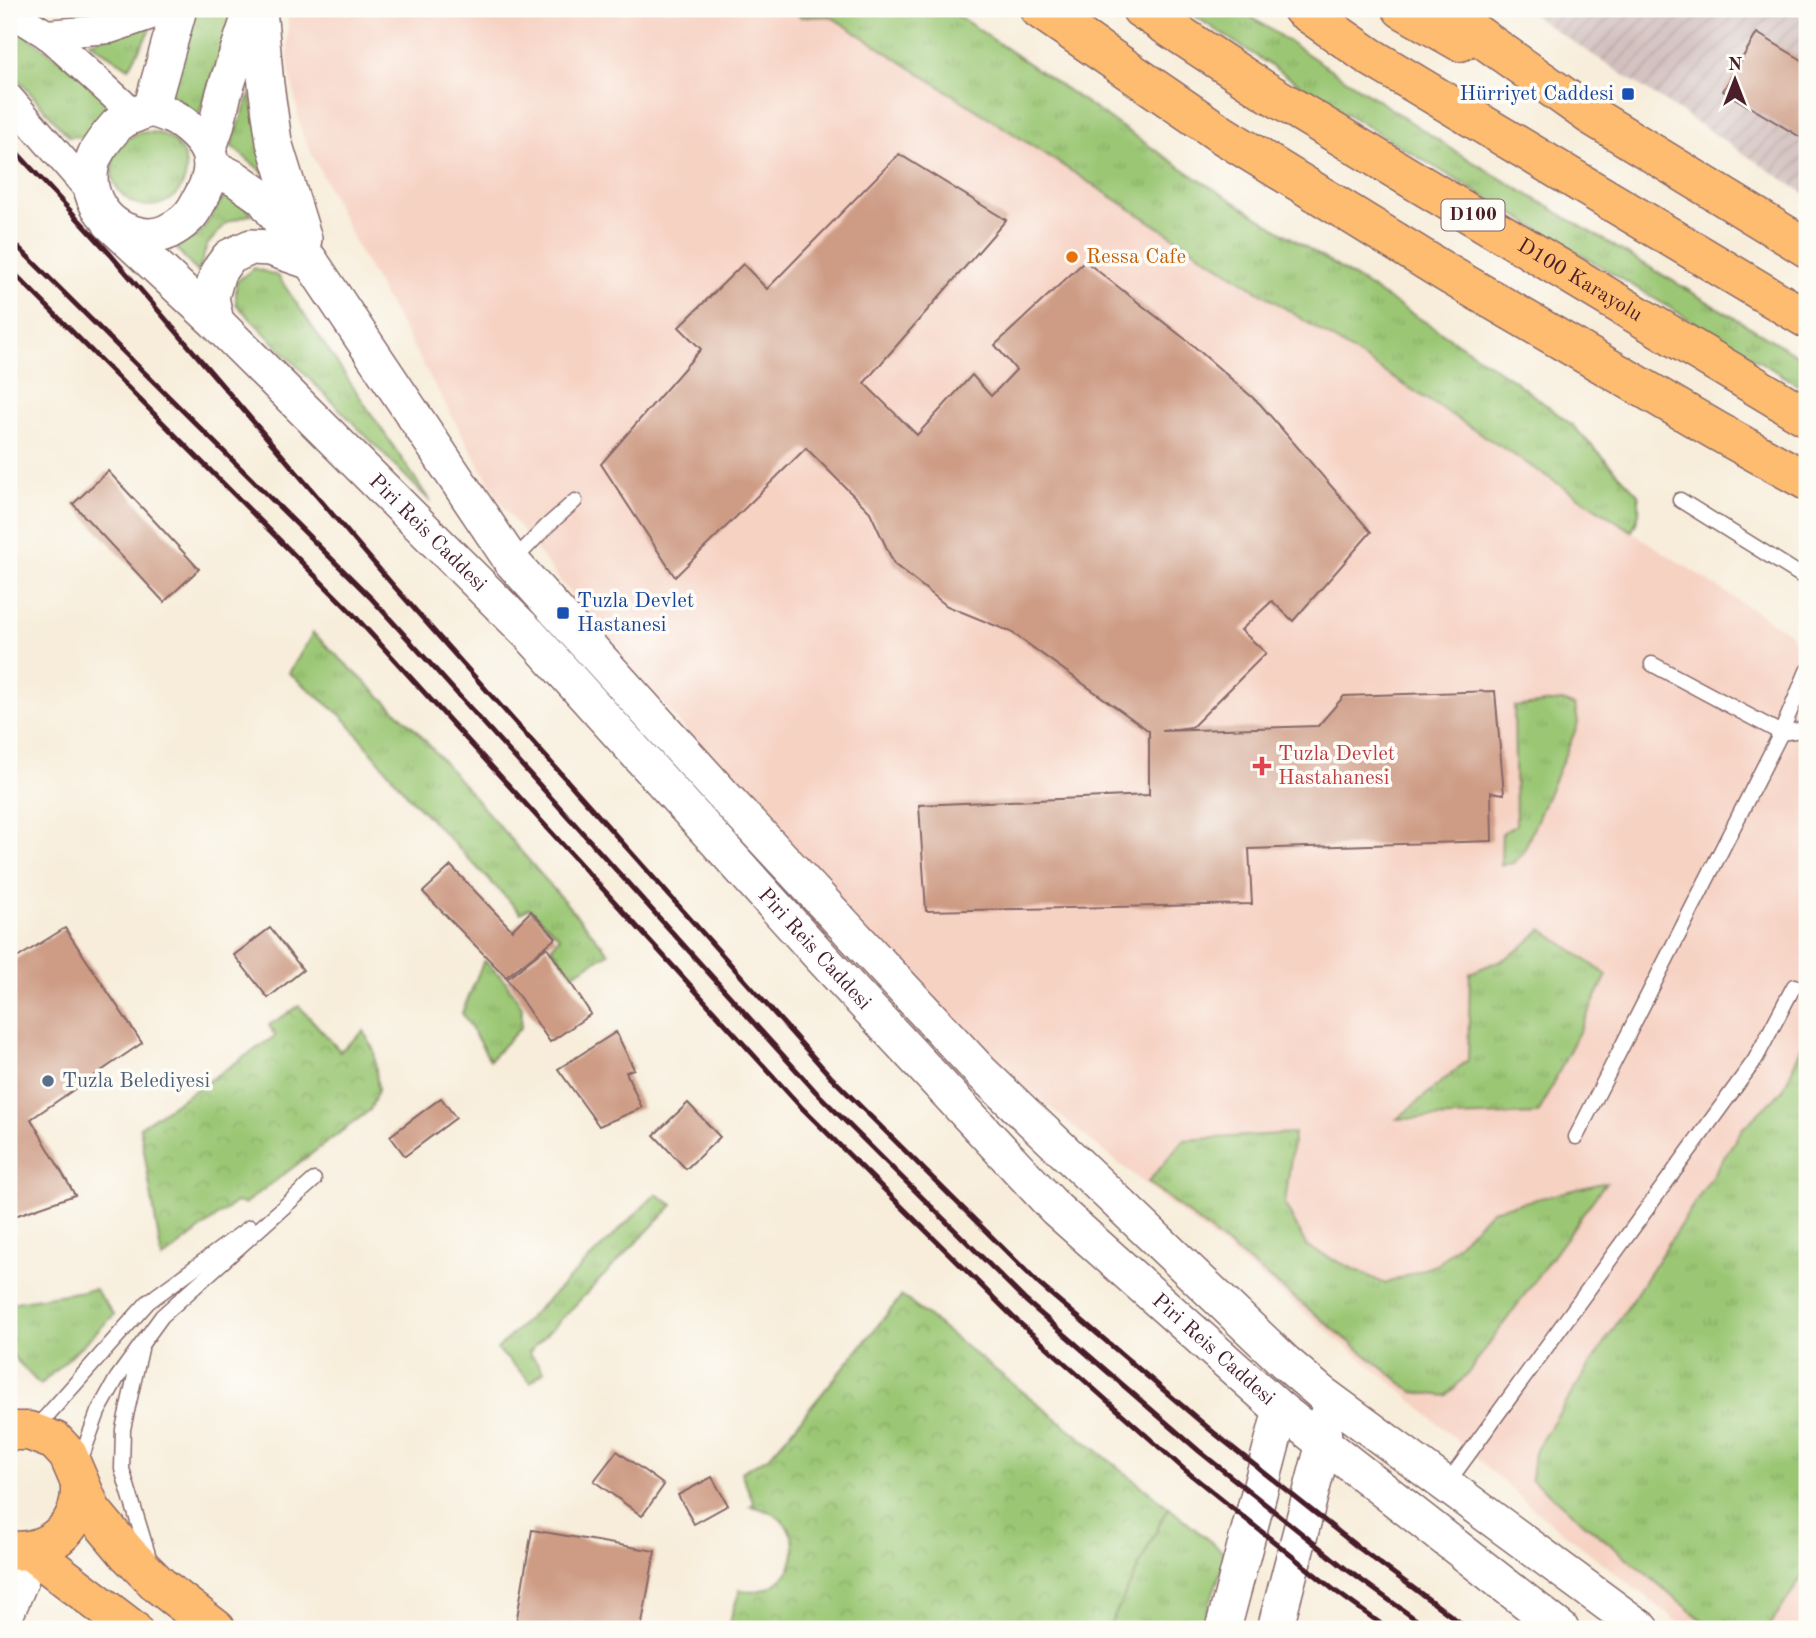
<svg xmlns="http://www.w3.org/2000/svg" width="1816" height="1638" font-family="'Old Standard TT',serif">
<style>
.built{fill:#f6d2c3}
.industrial{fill:url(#industrial-furrows)}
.grass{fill:url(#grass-tufts);stroke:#727350;stroke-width:2}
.park{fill:url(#park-crowns);stroke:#727350;stroke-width:2}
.building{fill:#ce9c85}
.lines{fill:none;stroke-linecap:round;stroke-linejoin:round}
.service-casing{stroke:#876768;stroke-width:17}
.minor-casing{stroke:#876768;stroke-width:31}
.tertiary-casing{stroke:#876768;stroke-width:38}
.primary-casing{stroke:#876768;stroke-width:41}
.trunk-casing{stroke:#876768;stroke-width:41}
.service{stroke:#fff;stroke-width:14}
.minor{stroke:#fff;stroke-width:28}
.tertiary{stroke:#fff;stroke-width:35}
.primary{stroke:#febc70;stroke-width:38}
.trunk{stroke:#febc70;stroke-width:38}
.rail{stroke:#4a1f2b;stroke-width:5}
.transit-dot{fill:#1a4fb4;stroke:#fdfcf7;stroke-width:2.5}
.food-dot{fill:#e8710a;stroke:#fdfcf7;stroke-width:2.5}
.health-dot{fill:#e0444e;stroke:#fdfcf7;stroke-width:2.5}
.service-dot{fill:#5c6f8a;stroke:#fdfcf7;stroke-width:2.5}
.labels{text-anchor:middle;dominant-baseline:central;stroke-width:7;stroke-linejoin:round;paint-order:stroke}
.shield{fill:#fdfcf7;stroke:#806168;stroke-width:2}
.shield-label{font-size:19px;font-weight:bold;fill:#4a1f2b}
.transit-label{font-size:21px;fill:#164399;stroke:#fdfcf7;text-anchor:end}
.food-label{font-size:21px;fill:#c56008;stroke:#fdfcf7;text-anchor:start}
.street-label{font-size:21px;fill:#4a1f2b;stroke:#fdfcf7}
.health-label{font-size:21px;fill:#be3a42;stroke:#fdfcf7;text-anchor:start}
.service-label{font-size:21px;fill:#4e5e75;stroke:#fdfcf7;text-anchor:start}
</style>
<defs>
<pattern id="industrial-furrows" width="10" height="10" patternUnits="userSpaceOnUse" patternTransform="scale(1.75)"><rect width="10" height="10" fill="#d1bfbd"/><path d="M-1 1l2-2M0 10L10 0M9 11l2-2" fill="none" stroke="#b5a4a3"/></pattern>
<pattern id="grass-tufts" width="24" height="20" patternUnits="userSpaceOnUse" patternTransform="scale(1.75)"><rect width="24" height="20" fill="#9bc774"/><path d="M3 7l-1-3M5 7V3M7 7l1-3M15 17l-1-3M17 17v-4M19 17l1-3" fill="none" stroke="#87aa65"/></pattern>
<pattern id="park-crowns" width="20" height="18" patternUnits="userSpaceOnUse" patternTransform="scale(1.75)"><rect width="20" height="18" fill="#9bc774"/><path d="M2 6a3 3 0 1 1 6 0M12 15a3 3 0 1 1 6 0" fill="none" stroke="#87aa65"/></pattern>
</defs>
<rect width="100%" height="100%" fill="#fdfcf7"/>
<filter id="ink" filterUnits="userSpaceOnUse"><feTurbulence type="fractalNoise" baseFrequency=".0143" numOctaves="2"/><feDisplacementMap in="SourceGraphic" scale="14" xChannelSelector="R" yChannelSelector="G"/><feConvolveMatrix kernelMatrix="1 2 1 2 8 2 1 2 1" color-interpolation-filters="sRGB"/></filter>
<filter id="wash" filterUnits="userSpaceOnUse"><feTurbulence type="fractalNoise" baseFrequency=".00686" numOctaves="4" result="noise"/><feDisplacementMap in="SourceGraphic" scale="28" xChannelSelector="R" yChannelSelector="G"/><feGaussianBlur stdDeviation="1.57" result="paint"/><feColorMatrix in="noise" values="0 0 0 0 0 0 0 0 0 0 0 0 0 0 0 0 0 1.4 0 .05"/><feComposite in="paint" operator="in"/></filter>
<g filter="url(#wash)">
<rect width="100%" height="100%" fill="#f7edda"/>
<polygon class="built" points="288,9 792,9 801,17 830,16 1789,633 1807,663 1807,1629 1687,1629 1531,1507 1405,1394 956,1032 607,642 502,505 359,251 302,134 288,62"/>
<polygon class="industrial" points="1523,9 1807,9 1807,195"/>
<g class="grass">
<polygon points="195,9 236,9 198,116 153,80"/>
<path d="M 792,9 L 948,9 L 1198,179 L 1441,332 L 1512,379 L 1572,425 L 1638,494 C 1641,509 1639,518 1632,531 L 830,16 L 801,17 Z"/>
<polygon points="1184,9 1239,9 1458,153 1807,361 1807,390 1333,106"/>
<polygon points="155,21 129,68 89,42"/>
<polygon points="9,25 23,33 105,93 108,107 89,136 69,137 9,69"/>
<polygon points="250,94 270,178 231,146"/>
<circle cx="149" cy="169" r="37"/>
<polygon points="229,187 252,214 227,222 207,245 198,273 176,248 198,235 210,219"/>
<polygon points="254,268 278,276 431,502 236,304 236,282"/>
<polygon points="313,633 416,730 609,953 573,974 551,947 560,937 529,908 521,913 410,798 343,717 289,673"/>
<polygon points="1562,701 1575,706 1578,723 1574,734 1522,855 1513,863 1501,865 1502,833 1516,825 1514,707"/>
<polygon points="1542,929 1607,975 1538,1114 1397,1119 1468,1060 1470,973 1506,958 1521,948"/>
<polygon points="484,960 505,981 522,1007 521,1027 490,1060 462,1013"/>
<polygon points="1807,1035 1807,1569 1768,1629 1713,1629 1531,1479 1534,1452 1743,1128 1783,1090"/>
<polygon points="1294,1133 1285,1204 1307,1247 1385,1284 1438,1264 1492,1210 1606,1182 1465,1377 1446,1396 1413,1392 1148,1182 1184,1140"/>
<polygon points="656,1194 673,1205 529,1352 544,1371 531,1382 497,1349"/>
<polygon points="95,1289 114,1315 40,1385 9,1352 9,1303"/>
<polygon points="1168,1507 1227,1555 1200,1629 1108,1629"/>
</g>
<g class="park">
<polygon points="299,1006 340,1051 364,1031 374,1051 378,1090 370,1110 244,1204 236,1202 162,1259 140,1127 275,1036 269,1025"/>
<path d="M 902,1296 L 1168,1507 L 1108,1629 L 727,1629 L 740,1590 C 798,1602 821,1518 750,1506 L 754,1504 L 741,1472 L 770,1456 L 789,1434 Z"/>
</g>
<g id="blocks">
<g class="building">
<polygon points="1757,33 1807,63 1807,141 1723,91"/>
<polygon points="899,154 1006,220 864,383 917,435 972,375 991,396 1016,370 995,345 1085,261 1189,342 1260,404 1371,532 1293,621 1272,601 1241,630 1266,653 1192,727 1162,731 1318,726 1344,696 1495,691 1504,794 1491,792 1492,841 1249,849 1252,904 926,911 919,805 1149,795 1149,731 1011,632 947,606 894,564 870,512 806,448 675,577 601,464 701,349 679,327 743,264 767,289"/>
<polygon points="108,471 199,569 164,602 73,504"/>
<polygon points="451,866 512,930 531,911 556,938 506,977 423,892"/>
<polygon points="65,928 142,1043 31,1119 75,1195 9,1218 9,963"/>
<polygon points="270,928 303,970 268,998 234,955"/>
<polygon points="547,947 591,1014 550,1042 507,979"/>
<polygon points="616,1032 634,1069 626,1072 642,1108 599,1126 558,1069"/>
<polygon points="441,1098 456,1118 405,1156 390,1136"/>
<polygon points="688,1103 720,1137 686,1169 654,1135"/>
<polygon points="617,1451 664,1485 642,1516 594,1481"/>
<polygon points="712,1477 728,1505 694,1524 678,1495"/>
<polygon points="532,1530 655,1551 641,1629 515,1629"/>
</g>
</g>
</g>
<g filter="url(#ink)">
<use href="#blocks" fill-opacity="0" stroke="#876768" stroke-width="2"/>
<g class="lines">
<defs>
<g id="service">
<polyline points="1680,500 1802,576 1807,581"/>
<polyline points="513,561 547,526 575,501"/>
<polyline points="1652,664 1781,733 1807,671"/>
<polyline points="1576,1137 1781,733 1807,729"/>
<polyline points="141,1349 123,1429 122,1469 150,1561"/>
<polyline points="38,1432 43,1420 148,1302 250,1227"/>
<polyline points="79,1464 98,1412 117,1378 162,1316 314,1180"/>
<polyline points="1446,1485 1755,1060 1794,986"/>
</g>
<g id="minor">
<polyline points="9,11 46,34 135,115"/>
<polyline points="46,34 110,29 169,9"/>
<polyline points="9,98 91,192"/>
<polyline points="9,1616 24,1581 30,1551"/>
</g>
<g id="tertiary">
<polyline points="259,9 266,85 274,142 304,239"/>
<path d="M 151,109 C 157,111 165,113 171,116 C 186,123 207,141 210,158 C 214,176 204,192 195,208 C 189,219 179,226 167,232 C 158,236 146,237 136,234 C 102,226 80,189 95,155 C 100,145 109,134 117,125 C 126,117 139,113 151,109 Z"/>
<polyline points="151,109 179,9"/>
<polyline points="208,150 216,127 224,93 252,9"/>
<polyline points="212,167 236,179 263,198 311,262 512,562 723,795 981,1072 1285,1362 1320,1392 1642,1629"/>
<path id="s1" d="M 110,223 L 216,322 L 530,635 L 822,958 L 1056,1209 L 1281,1410 L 1561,1629"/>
<polyline points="216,322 211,297 218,272 229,257 251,247 270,248 311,262"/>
<polyline points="1223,1629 1281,1410"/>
<polyline points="1275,1629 1324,1443 1323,1422"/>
</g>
<g id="primary">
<polyline points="9,1431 29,1431 55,1441 68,1455 92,1511 128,1554 159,1585 216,1629"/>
<path d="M 9,1550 C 40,1555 74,1534 79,1501 C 80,1496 80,1490 80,1485"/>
<polyline points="30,1551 132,1629"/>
</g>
<g id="trunk">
<polyline points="1039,9 1221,134 1448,274 1717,431 1807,481"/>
<path id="s2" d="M 1141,9 L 1264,90 L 1807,417"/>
<polyline points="1302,9 1369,56 1807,319"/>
<polyline points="1402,9 1460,42"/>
<polyline points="1441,9 1590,115 1807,248"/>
</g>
</defs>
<use href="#service" class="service-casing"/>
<use href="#minor" class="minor-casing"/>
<use href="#tertiary" class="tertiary-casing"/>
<use href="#primary" class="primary-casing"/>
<use href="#trunk" class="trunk-casing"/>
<use href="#service" class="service"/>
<use href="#minor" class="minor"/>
<use href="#tertiary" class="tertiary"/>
<use href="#primary" class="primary"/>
<use href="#trunk" class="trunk"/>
<g class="rail">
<polyline points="9,144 110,254 392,584 831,1077 1039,1284 1213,1432 1359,1548 1469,1629"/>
<polyline points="9,238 372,599 816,1092 1026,1301 1199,1451 1346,1569 1429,1629"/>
<polyline points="9,268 352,613 801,1107 1013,1317 1185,1470 1334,1590 1388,1629"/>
</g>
</g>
</g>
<g class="transit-dot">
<rect x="1621" y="87" width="14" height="14" rx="3.5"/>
<rect x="556" y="606" width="14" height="14" rx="3.5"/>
</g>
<circle class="food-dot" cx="1072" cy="257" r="7"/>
<path class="health-dot" d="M1258.5 755.5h7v7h7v7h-7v7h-7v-7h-7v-7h7z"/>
<circle class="service-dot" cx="48" cy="1081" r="7"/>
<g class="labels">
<rect class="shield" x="1441.5" y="199.5" width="63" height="31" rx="5"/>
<g class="shield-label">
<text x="1473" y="215">D100</text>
</g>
<g class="transit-label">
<text x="1614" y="94">Hürriyet Caddesi</text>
<text x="577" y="601" text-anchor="start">Tuzla Devlet<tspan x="577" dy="24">Hastanesi</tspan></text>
</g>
<g class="food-label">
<text x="1086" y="257">Ressa Cafe</text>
</g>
<g class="street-label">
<text stroke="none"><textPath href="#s2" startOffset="516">D100 Karayolu</textPath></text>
<text stroke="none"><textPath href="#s1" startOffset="444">Piri Reis Caddesi</textPath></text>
<text stroke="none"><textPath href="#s1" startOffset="1012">Piri Reis Caddesi</textPath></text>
<text stroke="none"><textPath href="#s1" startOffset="1578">Piri Reis Caddesi</textPath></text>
</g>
<g class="health-label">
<text x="1278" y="754">Tuzla Devlet<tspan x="1278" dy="24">Hastahanesi</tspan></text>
</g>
<g class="service-label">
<text x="62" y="1081">Tuzla Belediyesi</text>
</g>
</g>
<rect width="1816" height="1638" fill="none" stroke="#fdfcf7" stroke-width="35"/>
<g transform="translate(1735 80)" stroke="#fdfcf7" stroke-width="5" paint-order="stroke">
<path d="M0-5L12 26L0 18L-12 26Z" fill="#4a1f2b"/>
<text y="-10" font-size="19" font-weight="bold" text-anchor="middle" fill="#4a1f2b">N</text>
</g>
</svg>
